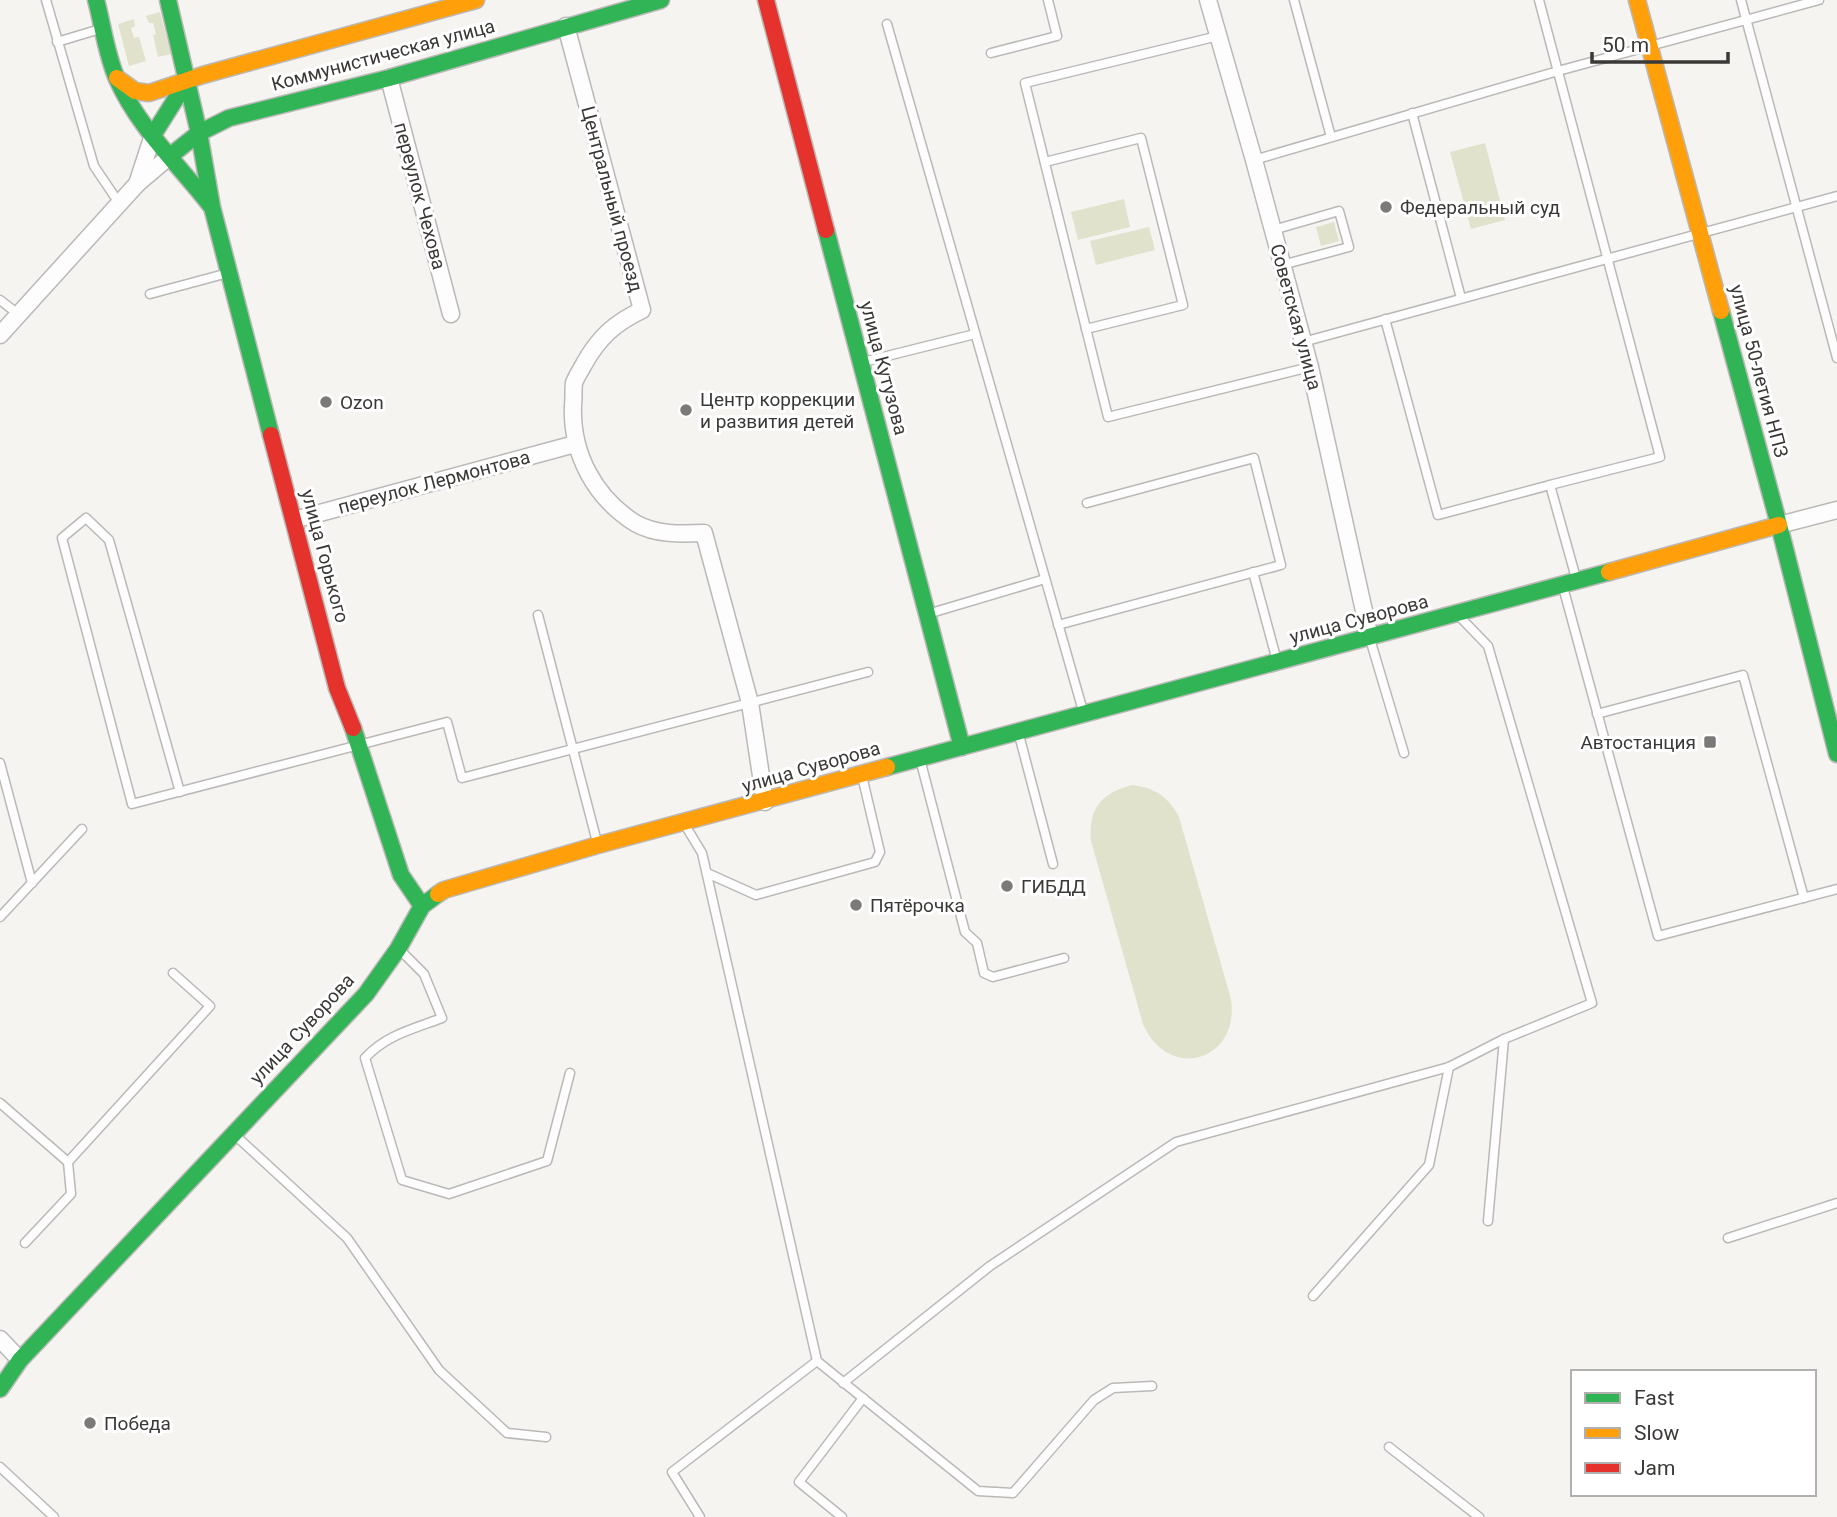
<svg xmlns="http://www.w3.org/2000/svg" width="1837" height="1517" font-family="Roboto,sans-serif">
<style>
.green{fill:#e0e2cc}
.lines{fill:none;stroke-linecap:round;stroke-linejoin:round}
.lane-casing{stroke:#bbb9b7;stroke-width:11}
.street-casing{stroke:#bbb9b7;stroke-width:19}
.fast-casing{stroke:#bbb9b7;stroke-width:19}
.slow-casing{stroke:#bbb9b7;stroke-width:19}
.jam-casing{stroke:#bbb9b7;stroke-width:19}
.lane{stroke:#fefdfd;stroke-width:8}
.street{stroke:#fefdfd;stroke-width:16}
.fast{stroke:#30b455;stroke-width:16}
.slow{stroke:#ff9f0a;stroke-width:16}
.jam{stroke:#e5322d;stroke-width:16}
.poi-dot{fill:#7c7a78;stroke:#fff;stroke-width:2.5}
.labels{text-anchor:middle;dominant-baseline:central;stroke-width:6;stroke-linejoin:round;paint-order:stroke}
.street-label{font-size:19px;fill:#3b3937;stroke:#fff}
.poi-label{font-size:19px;fill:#3b3937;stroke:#fff;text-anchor:start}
</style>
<rect width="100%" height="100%" fill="#f6f4f1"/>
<g class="green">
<polygon points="160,12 171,54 158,57 153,35 156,34 153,23 149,23 146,16"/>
<polygon points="134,19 135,26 131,28 134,38 139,37 146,61 129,66 118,24"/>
<polygon points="1485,143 1505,220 1471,229 1450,152"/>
<polygon points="1124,199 1130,227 1078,240 1071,212"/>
<polygon points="1334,222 1339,241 1321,246 1316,227"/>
<polygon points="1149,227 1155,250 1096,265 1090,241"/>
<path d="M 1132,785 C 1155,788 1168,796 1179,817 L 1231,999 C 1240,1062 1168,1082 1143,1024 L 1091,841 C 1088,809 1101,793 1132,785 Z"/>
</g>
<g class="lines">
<defs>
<g id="lane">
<polyline points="46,0 94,166 119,203"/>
<polyline points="1294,0 1331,137"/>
<polyline points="1539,0 1660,457 1550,485 1576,578"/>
<polyline points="1741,0 1837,358"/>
<polyline points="887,24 1083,711"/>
<polyline points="1218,36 1025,83 1108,417 1310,367"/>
<polyline points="57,42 100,29"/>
<polyline points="991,53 1057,36 1048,0"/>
<polyline points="1412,113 1461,298"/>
<polyline points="1254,160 1558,71 1819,0"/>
<polyline points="1045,162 1141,138 1183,305 1086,329"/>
<polyline points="1273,230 1339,211 1349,247 1282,265"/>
<polyline points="150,294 228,273"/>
<polyline points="0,300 18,314"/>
<polyline points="1385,319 1438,515 1550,485"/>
<polyline points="1303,342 1837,196"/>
<polyline points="863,362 975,334"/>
<polyline points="1253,572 1277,661"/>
<polyline points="1563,587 1658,936 1837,889"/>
<polyline points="931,613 1045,579"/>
<polyline points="538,615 597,842"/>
<polyline points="1058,625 1281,565 1254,458 1087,503"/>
<polyline points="1370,639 1404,753"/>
<polyline points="1597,714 1743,675 1804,898"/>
<polyline points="1019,735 1053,864"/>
<polyline points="920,759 965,932 977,943 984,973 993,977 1064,958"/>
<polyline points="0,763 32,883"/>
<path d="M 180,792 L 109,540 L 86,518 L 62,538 L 132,804 C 237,777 342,749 447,722 L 462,778 L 868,672"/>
<polyline points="685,825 702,853 817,1361 978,1491 1013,1493 1094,1400 1113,1388 1152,1386"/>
<polyline points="707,873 756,895 875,862 880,852 862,776"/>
<polyline points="0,917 82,829"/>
<path d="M 401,951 L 424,974 L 442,1018 C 413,1029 386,1035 365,1058 L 402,1180 L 449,1194 L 547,1161 L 570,1073"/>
<polyline points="0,1103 68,1162 210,1006 173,973"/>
<polyline points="236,1136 347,1238 439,1370 507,1433 546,1437"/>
<polyline points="1488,1221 1504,1039"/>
<polyline points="1728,1238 1837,1203"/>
<polyline points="25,1243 71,1194 68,1162"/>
<polyline points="1313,1296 1429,1165 1449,1067"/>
<polyline points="843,1383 990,1266 1176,1142 1449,1067 1504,1039 1592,1003 1488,646 1459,616"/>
<polyline points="1389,1447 1479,1517"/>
<polyline points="0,1467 54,1517"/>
<polyline points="700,1517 672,1472 817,1361"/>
<polyline points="842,1517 799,1482 863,1398"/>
</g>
<g id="street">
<polyline points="1208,0 1254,160 1310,367 1370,638"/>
<path d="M 566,26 L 642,310 C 615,323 599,337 584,364 C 581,370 576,377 574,383 C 573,390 574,398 573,405 C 571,453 594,497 635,523 C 656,535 681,534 704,533 L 750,703 L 765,802"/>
<polyline points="389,78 451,314"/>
<polyline points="137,184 153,135"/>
<polyline points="0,335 137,184 170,156"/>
<polyline points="294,520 575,444"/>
<polyline points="1779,525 1837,510"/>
<polyline points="0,1339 20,1360"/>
</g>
<g id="fast">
<path d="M 96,0 C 103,26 106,54 117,79 C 138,127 178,164 210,205"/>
<polyline points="168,0 199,133 212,207 271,435"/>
<polyline points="153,135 187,81"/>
<polyline points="170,156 199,133 229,118 389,78 661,0"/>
<polyline points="826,230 962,747"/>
<polyline points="1721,311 1779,525 1837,754"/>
<polyline points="353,728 401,875 422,906"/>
<polyline points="887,767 1609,572"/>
<polyline points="0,1389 20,1360 366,994 398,949 422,906 438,894"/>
</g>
<g id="slow">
<polyline points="1637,0 1721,311"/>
<polyline points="117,78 135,91 149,93 203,75 476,0"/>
<polyline points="1609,572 1779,525"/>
<polyline points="438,894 444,890 598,845 887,767"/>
</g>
<g id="jam">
<polyline points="766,0 826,230"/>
<polyline points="271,435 337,688 353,728"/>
</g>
</defs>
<use href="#lane" class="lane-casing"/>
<use href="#street" class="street-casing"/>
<use href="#fast" class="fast-casing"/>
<use href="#slow" class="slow-casing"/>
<use href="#jam" class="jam-casing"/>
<use href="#lane" class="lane"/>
<use href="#street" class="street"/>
<use href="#fast" class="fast"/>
<use href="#slow" class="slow"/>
<use href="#jam" class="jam"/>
</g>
<g class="poi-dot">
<circle cx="1386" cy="207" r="7"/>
<circle cx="326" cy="402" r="7"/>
<circle cx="686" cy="410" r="7"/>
<rect x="1703" y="735" width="14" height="14" rx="3.5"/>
<circle cx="1007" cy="886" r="7"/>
<circle cx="856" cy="905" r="7"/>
<circle cx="90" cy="1423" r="7"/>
</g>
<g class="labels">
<g class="street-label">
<text transform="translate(383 55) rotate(-15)">Коммунистическая улица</text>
<text transform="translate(420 196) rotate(75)">переулок Чехова</text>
<text transform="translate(612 199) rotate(75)">Центральный проезд</text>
<text transform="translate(1296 317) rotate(75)">Советская улица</text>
<text transform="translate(884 368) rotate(75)">улица Кутузова</text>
<text transform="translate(1759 371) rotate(75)">улица 50-летия НПЗ</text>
<text transform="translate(434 482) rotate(-15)">переулок Лермонтова</text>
<text transform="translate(325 556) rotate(75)">улица Горького</text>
<text transform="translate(1359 619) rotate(-15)">улица Суворова</text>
<text transform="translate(811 767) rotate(-16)">улица Суворова</text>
<text transform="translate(302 1029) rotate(-47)">улица Суворова</text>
</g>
<g class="poi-label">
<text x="1400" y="207">Федеральный суд</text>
<text x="700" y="399">Центр коррекции<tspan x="700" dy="22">и развития детей</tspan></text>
<text x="340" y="402">Ozon</text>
<text x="1696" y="742" text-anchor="end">Автостанция</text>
<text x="1021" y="886">ГИБДД</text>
<text x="870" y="905">Пятёрочка</text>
<text x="104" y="1423">Победа</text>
</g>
</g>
<rect x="1571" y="1370" width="245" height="126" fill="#ffffff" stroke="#b1b0af" stroke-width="2"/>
<rect x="1585" y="1393" width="35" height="10" fill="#30b455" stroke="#b1b0af" stroke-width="2"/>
<text x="1634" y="1405" font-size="21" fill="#3b3937">Fast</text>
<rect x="1585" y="1428" width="35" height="10" fill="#ff9f0a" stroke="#b1b0af" stroke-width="2"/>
<text x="1634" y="1440" font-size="21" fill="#3b3937">Slow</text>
<rect x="1585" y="1463" width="35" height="10" fill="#e5322d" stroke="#b1b0af" stroke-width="2"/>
<text x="1634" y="1475" font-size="21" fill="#3b3937">Jam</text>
<path d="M1592 52v10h136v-10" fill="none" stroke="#3b3937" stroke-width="3.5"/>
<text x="1602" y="52" font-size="21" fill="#3b3937" stroke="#ffffff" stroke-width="5" paint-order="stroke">50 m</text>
</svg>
